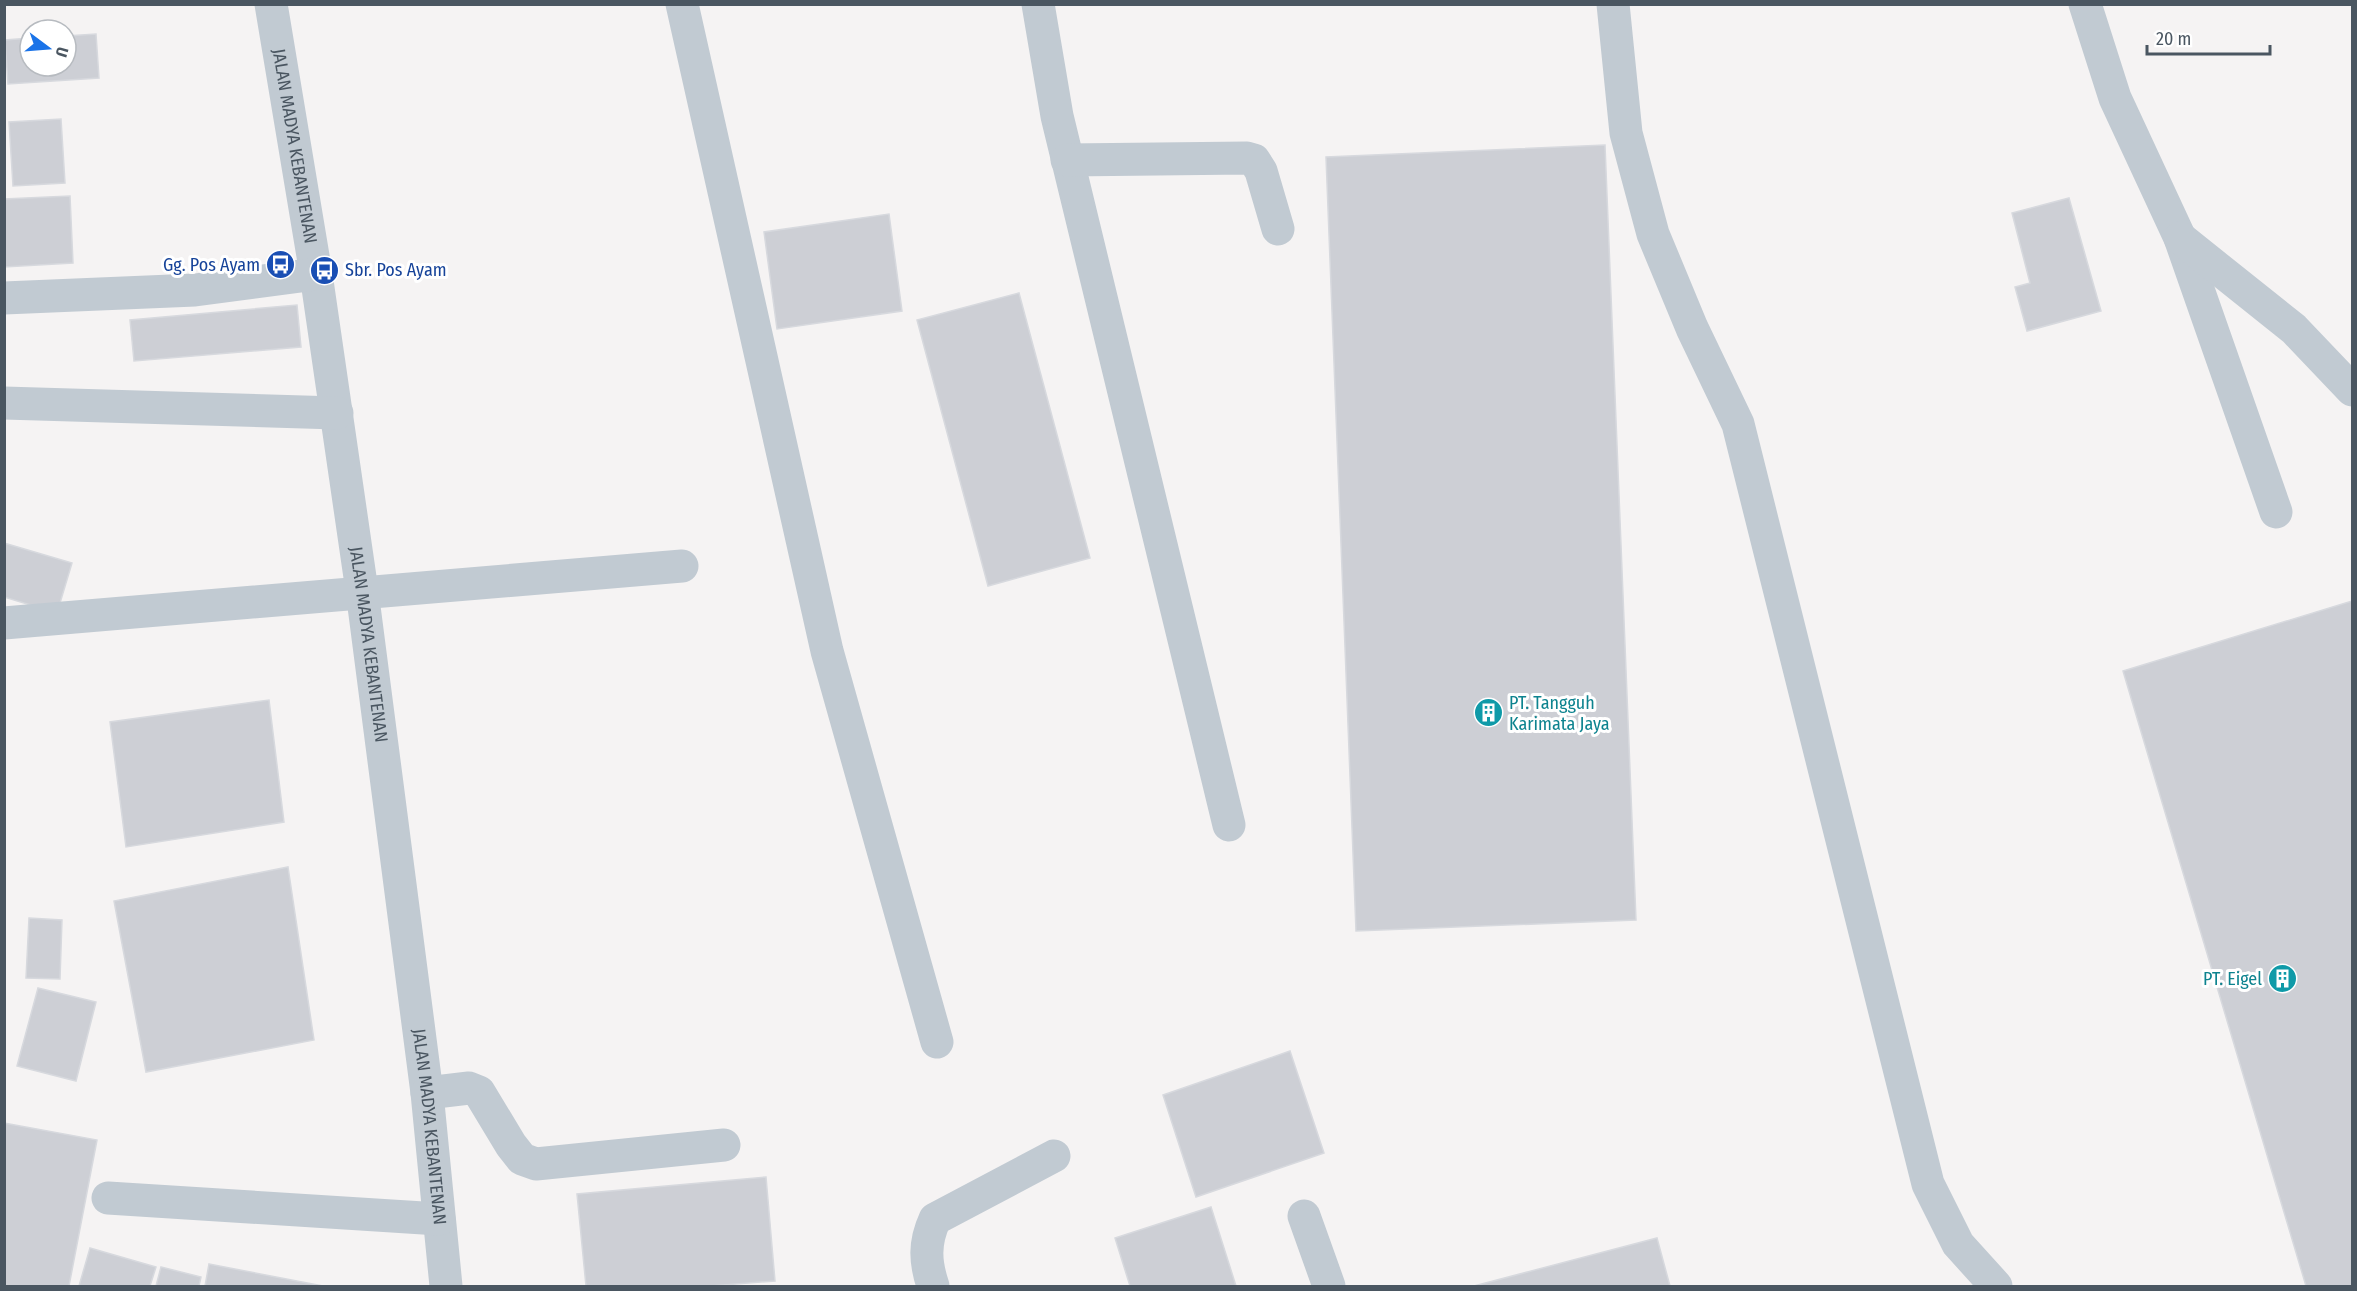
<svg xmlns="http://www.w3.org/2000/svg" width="2357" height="1291" font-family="'Fira Sans Condensed',sans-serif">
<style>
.building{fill:#cdcfd5;stroke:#d7d9de;stroke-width:1.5}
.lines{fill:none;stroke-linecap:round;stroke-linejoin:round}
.minor{stroke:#c1cad2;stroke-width:33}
.labels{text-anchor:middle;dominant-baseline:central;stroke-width:6;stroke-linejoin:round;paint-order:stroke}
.street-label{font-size:18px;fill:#4a5661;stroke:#fff}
.transit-label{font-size:18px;fill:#164399;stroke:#fff;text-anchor:end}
.culture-label{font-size:18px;fill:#0d838f;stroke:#fff;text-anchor:start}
</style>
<rect width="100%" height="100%" fill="#f5f3f3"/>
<g class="building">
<polygon points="96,34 99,78 8,84 5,40 30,38 30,66 66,66 66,36"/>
<polygon points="61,119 65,183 13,186 9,122"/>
<polygon points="1605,145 1636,920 1356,931 1326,157"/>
<polygon points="70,196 73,263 4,267 4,199"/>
<polygon points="2069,198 2101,311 2027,331 2015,287 2030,283 2012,213"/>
<polygon points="889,214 902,311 777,329 764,232"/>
<polygon points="1019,293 1090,558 988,586 917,320"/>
<polygon points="297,305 301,347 134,361 130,320"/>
<polygon points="4,543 72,563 57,613 4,597"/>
<polygon points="2352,601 2352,1286 2306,1286 2123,671"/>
<polygon points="269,700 284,822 126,847 110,722"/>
<polygon points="288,867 314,1040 146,1072 114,901"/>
<polygon points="29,918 62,920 60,979 26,978"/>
<polygon points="38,988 96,1002 76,1081 17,1066"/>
<polygon points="1290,1051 1324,1153 1196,1197 1163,1095"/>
<polygon points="4,1123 97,1140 69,1286 4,1286"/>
<polygon points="766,1177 775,1281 711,1286 586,1286 577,1194"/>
<polygon points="1211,1207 1236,1286 1130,1286 1115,1238"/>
<polygon points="1657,1238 1670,1286 1474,1286"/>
<polygon points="90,1248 156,1267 150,1286 79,1286"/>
<polygon points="209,1264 323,1286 205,1286"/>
<polygon points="161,1267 201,1277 199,1286 156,1286"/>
</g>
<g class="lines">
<g class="minor">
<path id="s1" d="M 271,4 L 316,274 L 362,591 L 427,1093 L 446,1286"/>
<polyline points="682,4 827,651 937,1042"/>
<polyline points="1038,4 1057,116 1229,825"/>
<polyline points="1613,4 1626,133 1653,234 1692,328 1738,424 1928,1184 1958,1244 1996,1286"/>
<polyline points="2085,4 2115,98 2180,238 2276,512"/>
<polyline points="1067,160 1247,158 1254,160 1261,171 1278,229"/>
<polyline points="2180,238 2294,329 2352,390"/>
<polyline points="4,298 195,290 316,274"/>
<polyline points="4,403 337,413"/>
<polyline points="4,623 682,566"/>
<polyline points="427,1093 469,1088 479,1092 511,1145 522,1159 536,1164 724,1145"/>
<polyline points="108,1198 439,1219"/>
<polyline points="1304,1216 1329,1286"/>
<path d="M 933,1286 C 925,1262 924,1243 935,1219 L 1054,1156"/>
</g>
</g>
<defs>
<symbol id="bus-disc" viewBox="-11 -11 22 22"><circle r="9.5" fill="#1a4fb4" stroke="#fff"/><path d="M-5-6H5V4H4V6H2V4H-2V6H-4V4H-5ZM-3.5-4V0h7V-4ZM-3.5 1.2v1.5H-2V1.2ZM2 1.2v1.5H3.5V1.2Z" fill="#fff"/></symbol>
<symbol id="building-disc" viewBox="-11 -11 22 22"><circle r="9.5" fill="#0f9aa8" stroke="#fff"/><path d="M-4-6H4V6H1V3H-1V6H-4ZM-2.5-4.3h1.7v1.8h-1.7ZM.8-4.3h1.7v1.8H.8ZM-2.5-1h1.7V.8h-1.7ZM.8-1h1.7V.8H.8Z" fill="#fff"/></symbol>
</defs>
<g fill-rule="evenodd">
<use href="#bus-disc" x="264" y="248" width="33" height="33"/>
<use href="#bus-disc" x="308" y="254" width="33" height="33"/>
<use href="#building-disc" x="1472" y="696" width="33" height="33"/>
<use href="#building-disc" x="2266" y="962" width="33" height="33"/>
</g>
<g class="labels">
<g class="street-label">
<text stroke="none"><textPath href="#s1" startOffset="144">JALAN MADYA KEBANTENAN</textPath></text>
<text stroke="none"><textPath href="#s1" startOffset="648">JALAN MADYA KEBANTENAN</textPath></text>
<text stroke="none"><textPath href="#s1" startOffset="1134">JALAN MADYA KEBANTENAN</textPath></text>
</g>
<g class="transit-label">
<text x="260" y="265">Gg. Pos Ayam</text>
<text x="345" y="270" text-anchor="start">Sbr. Pos Ayam</text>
</g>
<g class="culture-label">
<text x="1509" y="703">PT. Tangguh<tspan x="1509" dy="21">Karimata Jaya</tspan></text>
<text x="2262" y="979" text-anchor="end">PT. Eigel</text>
</g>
</g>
<rect width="2357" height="1291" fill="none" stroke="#4a5661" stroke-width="12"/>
<g transform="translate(48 48) rotate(106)"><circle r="28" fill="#ffffff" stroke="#b7bbc0" stroke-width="1.5"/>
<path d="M0-4.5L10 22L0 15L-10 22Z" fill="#1a73e8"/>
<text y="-9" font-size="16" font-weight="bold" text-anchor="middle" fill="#4a5661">U</text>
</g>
<path d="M2147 45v9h123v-9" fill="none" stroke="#4a5661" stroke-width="3"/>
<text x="2156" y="45" font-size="18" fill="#4a5661" stroke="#ffffff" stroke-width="4.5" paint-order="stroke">20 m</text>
</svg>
